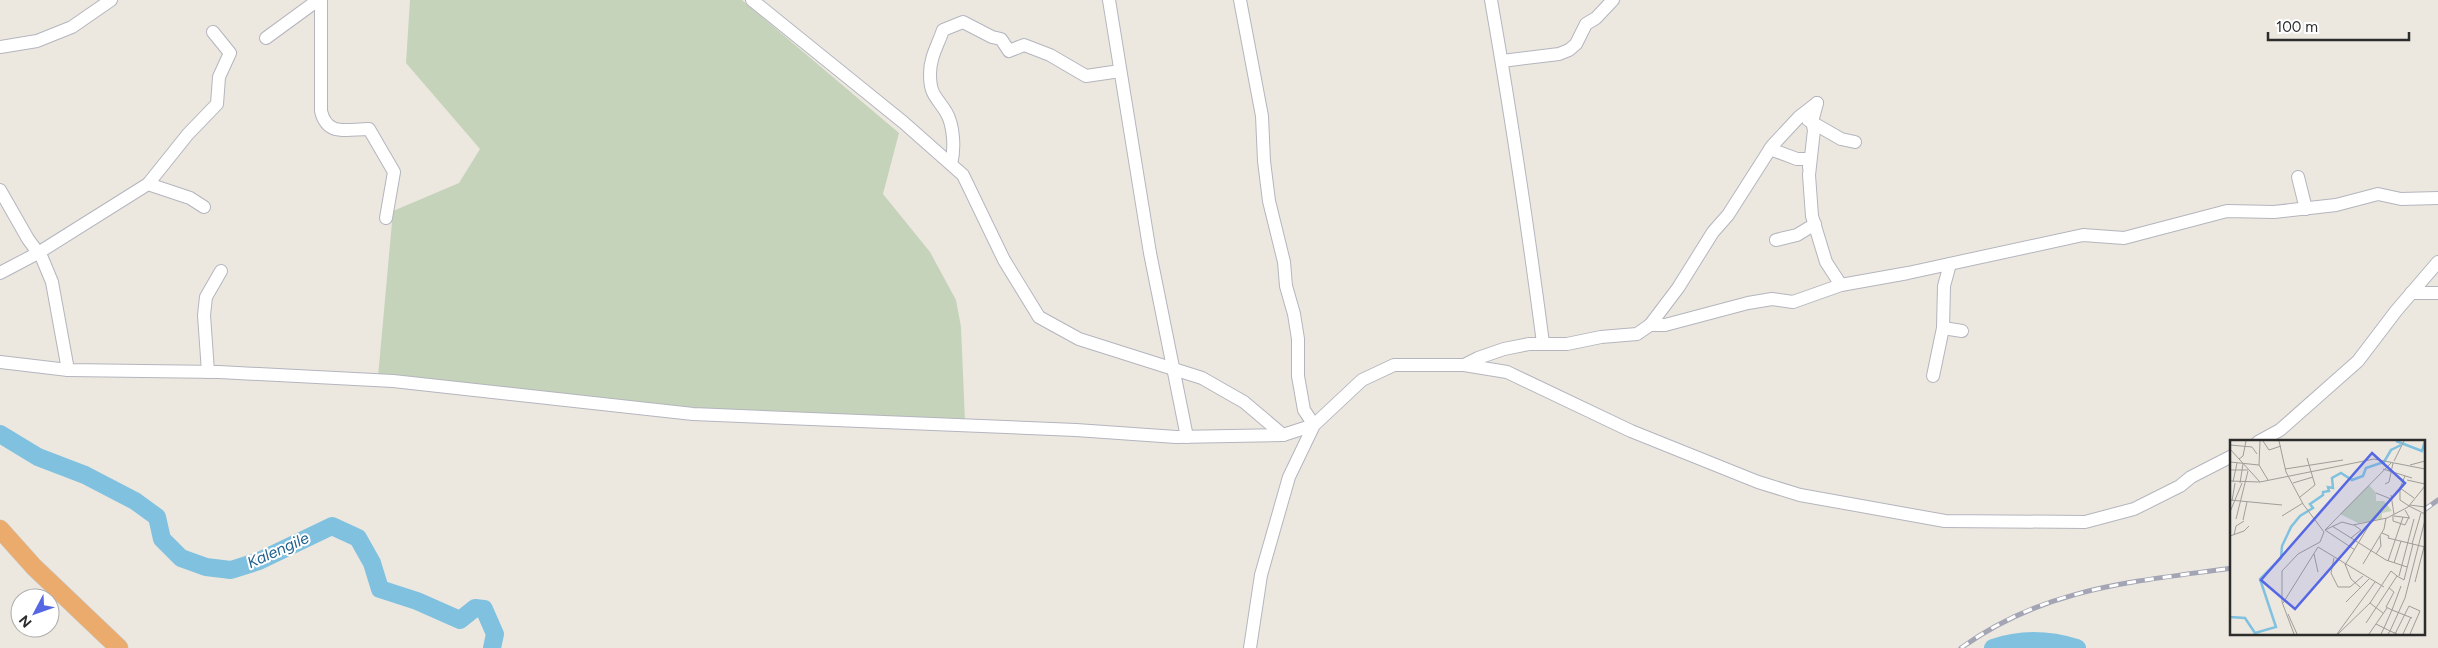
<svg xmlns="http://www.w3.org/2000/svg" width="2438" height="648" font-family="Figtree,sans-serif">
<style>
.cemetery{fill:#c5d3ba}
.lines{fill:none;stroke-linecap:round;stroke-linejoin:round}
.river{stroke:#81c1e0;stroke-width:18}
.minor-casing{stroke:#b4b5be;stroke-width:14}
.highway-casing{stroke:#c8c8c8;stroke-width:19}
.minor{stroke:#fff;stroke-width:12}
.highway{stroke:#eaab6d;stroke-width:18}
.rail-casing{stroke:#a3a5b4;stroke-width:5}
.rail{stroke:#fff;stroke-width:3;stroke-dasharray:9;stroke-linecap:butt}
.labels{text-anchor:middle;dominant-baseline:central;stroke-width:4;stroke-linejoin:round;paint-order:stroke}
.water-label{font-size:16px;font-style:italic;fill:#1f608d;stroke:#fff}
.inset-river{fill:none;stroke:#81c1e0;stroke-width:2.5}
.inset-road{fill:none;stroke:#9f9d98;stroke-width:1}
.view{fill:#5667e4;fill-opacity:0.15;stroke:#5667e4;stroke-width:2.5}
.inset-edge{fill:none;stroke:#2c2c2c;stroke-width:2.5}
</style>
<rect width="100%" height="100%" fill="#ece8e0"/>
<polygon class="cemetery" points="410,0 742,0 899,133 883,194 930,252 956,300 961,327 965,421 692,409 378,377 393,211 459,183 480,149 406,63"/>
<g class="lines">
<g class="river">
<polyline points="0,434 38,457 85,475 135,501 157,517 162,539 181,558 206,567 231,570 259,561 332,526 358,538 372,563 380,589 417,601 460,620 475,608 484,609 495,634 492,648"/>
<path d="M 1993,648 C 2021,638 2048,639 2077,648"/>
</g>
<defs>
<g id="minor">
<path d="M 321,0 L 321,111 C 327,137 347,129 369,129 L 394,172 L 386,218"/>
<polyline points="752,0 903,122 963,175 1004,260 1039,317 1079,339 1202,378 1244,402 1283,435"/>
<polyline points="1109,0 1150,253 1187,437"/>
<path d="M 1491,0 C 1511,114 1528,229 1543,343"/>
<polyline points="266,38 318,0"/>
<polyline points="0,47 37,41 72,27 111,0"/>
<polyline points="1502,61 1559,54 1569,50 1576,44 1586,24 1596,18 1613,0"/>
<polyline points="1817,103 1812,122 1814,130 1809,175 1812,216 1826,262 1841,285"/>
<polyline points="1808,120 1841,139 1855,142"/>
<polyline points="1770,149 1797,159 1810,159 1809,167"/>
<path d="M 951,164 C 955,150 954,125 946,112 C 936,96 930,95 930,74 C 930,57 938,45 943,30 L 963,22 L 992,37 L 1001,39 L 1009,51 L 1024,45 L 1050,55 L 1086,76 L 1120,71"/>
<polyline points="2298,177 2306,209"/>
<polyline points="148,184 188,134 217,104 219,77 230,53 213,32"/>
<polyline points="0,190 28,239 42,258 52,282 68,370"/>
<polyline points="1776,240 1797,235 1815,224"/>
<polyline points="0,273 38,253 148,184 190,198 204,207"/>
<polyline points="2411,293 2438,293"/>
<polyline points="1650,325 1678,288 1713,232 1728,215 1772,146 1799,117 1817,103"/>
<polyline points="1943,328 1962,331"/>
<polyline points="0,362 68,370 219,372 393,381 693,414 1076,430 1176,437 1283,435 1314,425 1304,410 1298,376 1298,339 1294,314 1286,286 1284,262 1269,201 1264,161 1262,116 1240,0"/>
<polyline points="1464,365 1478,358 1504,349 1529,344 1567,344 1601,337 1637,334 1650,325 1665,325 1748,303 1772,299 1793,302 1841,285 1908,273 2083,235 2124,238 2227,211 2274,212 2336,205 2378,194 2401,199 2438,198"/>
<polyline points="208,372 204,315 206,297 221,271"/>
<polyline points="1933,376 1943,328 1944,286 1950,264"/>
<polyline points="2258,442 2280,430 2358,361 2396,311 2438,262"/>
<polyline points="1250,648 1261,575 1289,477 1314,425 1362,380 1394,365 1464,365 1507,372 1631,431 1758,482 1800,495 1945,521 2085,522 2134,509 2180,486 2191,477 2232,456"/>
</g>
<polyline id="highway" points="0,529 34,567 119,648"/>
</defs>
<use href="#minor" class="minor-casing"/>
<use href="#highway" class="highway-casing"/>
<use href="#minor" class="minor"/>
<use href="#highway" class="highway"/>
<defs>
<g id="rail">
<polyline points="2424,510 2438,500"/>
<path d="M 1961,648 C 2046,587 2133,582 2232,568"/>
</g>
</defs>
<use href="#rail" class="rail-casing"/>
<use href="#rail" class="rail"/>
</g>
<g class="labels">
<g class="water-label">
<text transform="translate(278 550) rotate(-24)">Kalengile</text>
</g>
</g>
<g transform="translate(2230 440)">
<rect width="195" height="195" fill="#ece8e0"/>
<path d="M 139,45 L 146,53 L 146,61 L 154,61 L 162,71 L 152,73 L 152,79 L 128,83 L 110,74 Z" fill="#c5d3ba"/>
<path class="inset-river" d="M 166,1 L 192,11 L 195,1M 0,177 L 15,178 L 25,193 L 46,187 L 30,139 L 51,118 L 52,106 L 61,87 L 70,76 L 83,68 L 80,64 L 93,55 L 93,52 L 99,51 L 98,47 L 103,48 L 102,38 L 111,33 L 122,40 L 133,36 L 136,28 L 154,22 L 161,10 L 171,5"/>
<path class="inset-road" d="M 30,1 L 29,25 L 38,40M 33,1 L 39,10 L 51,6M 49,1 L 56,32 L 73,64 L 94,92 L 90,102 L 68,114 L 52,131 L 52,162 L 64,194M 0,5 L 22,7 L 27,14M 0,9 L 30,42M 9,19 L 13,16 L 16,1M 164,21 L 174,1M 0,22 L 29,25M 180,25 L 195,21M 55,29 L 113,20M 153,29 L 182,38M 0,30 L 18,30M 175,36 L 170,48 L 184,58M 177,40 L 195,44M 0,41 L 30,42 L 144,19 L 195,29M 3,42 L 7,23M 10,43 L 13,24M 63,43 L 83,37M 155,44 L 159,42 L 163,23M 170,49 L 170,60 L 179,66M 146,53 L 161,59M 161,55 L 164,74M 70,57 L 85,45 L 77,18M 0,60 L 52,65M 2,61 L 5,43M 180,65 L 195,67M 179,66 L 195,74M 0,72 L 12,43M 163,75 L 163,81 L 175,85 L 179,77 L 175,70M 52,76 L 73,63M 164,76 L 180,78M 6,79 L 18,31M 13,80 L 17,62M 102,86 L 156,120 L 177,127M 95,90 L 112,82 L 123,85 L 157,78 L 178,67 L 195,46M 152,93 L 159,96 L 158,98 L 195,107M 4,95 L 6,86 L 14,81M 0,96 L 14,91 L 19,86M 121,98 L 131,90 L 124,85M 182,104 L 191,73M 88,107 L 154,147M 125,110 L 95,90 L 161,23M 84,114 L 88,132M 146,114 L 151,106 L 150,96M 104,118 L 101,133 L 108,147 L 120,147 L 133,136M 158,121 L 173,77M 164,123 L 171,101M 115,124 L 121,139 L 131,148M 133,124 L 154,89 L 156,78M 115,125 L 141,82M 169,136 L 184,79M 174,140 L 183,104M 185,142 L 195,103M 171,146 L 162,170 L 182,178M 116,162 L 139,139M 53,163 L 88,107M 140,163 L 153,173M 58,174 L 67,194M 136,183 L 167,136 L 174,140M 146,184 L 154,188 L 151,194M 107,194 L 145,142M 108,194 L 140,163 L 161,131 L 167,136M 139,194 L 157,168M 158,194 L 160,191 L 154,188 L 162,170 L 156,167 L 164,152 L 159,148M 165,194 L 179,166 L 190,171 L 180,194M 167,194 L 160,191 L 175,158 L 195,80M 173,194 L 181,177"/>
<path class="view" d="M 142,13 L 175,43 L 65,169 L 31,140 Z"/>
<rect width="195" height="195" class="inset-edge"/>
</g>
<g transform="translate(35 613) rotate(229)"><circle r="24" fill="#ffffff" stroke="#ababab"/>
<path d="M0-4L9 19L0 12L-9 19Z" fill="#5667e4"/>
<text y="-8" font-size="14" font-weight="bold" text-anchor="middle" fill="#2c2c2c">N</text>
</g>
<path d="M2268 32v8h141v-8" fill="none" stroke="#2c2c2c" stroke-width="2.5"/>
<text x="2276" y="32" font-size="15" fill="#2c2c2c" stroke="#ffffff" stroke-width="4" paint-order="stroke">100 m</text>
</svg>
